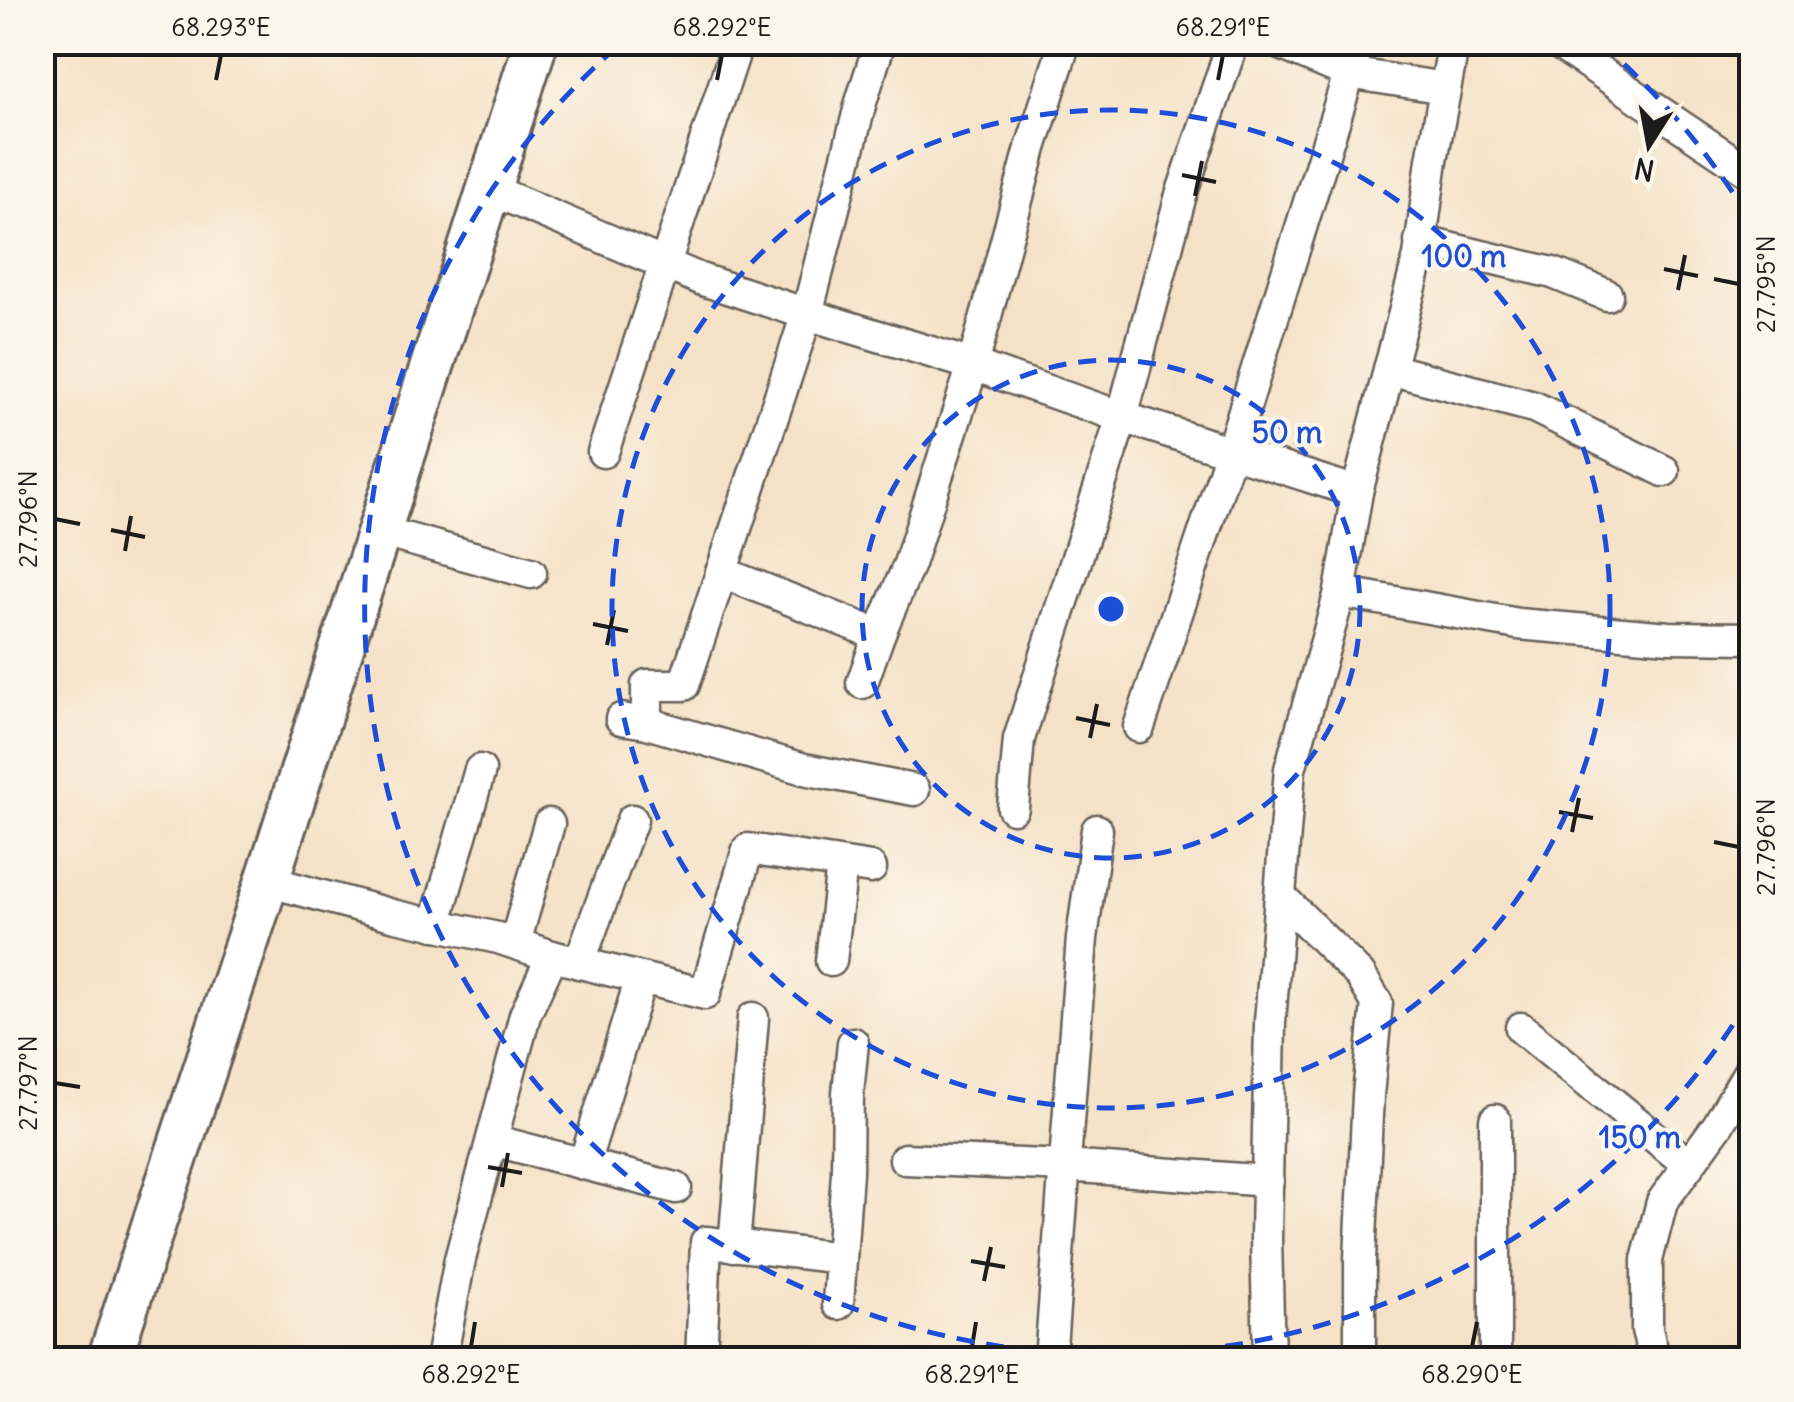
<svg xmlns="http://www.w3.org/2000/svg" width="1794" height="1402" font-family="Delius,sans-serif">
<style>
.lines{fill:none;stroke-linecap:round;stroke-linejoin:round}
.street-casing{stroke:#686158;stroke-width:35}
.secondary-casing{stroke:#686158;stroke-width:48}
.street{stroke:#fff;stroke-width:30}
.secondary{stroke:#fff;stroke-width:42}
.ticks{fill:none;stroke:#1c1c1c;stroke-width:4}
.ring{fill:none;stroke:#1d4ed8;stroke-width:5;stroke-dasharray:18 12}
.centre{fill:#1d4ed8;stroke:#fbf7ec;stroke-width:5}
.ring-label{font-size:30px;text-anchor:middle;font-weight:bold;fill:#1d4ed8;stroke:#fbf7ec;stroke-width:8;stroke-linejoin:round;paint-order:stroke}
.neatline{fill:none;stroke:#1c1c1c;stroke-width:4}
.ticks-label{font-size:25px;text-anchor:middle;fill:#1c1c1c}
</style>
<rect width="100%" height="100%" fill="#fbf7ec"/>
<filter id="ink" filterUnits="userSpaceOnUse"><feTurbulence type="fractalNoise" baseFrequency=".01" numOctaves="2"/><feDisplacementMap in="SourceGraphic" scale="20" xChannelSelector="R" yChannelSelector="G"/><feConvolveMatrix kernelMatrix="1 2 1 2 8 2 1 2 1" color-interpolation-filters="sRGB"/></filter>
<filter id="wash" filterUnits="userSpaceOnUse"><feTurbulence type="fractalNoise" baseFrequency=".0048" numOctaves="4" result="noise"/><feDisplacementMap in="SourceGraphic" scale="40" xChannelSelector="R" yChannelSelector="G"/><feGaussianBlur stdDeviation="2.25" result="paint"/><feColorMatrix in="noise" values="0 0 0 0 0 0 0 0 0 0 0 0 0 0 0 0 0 1.4 0 .05"/><feComposite in="paint" operator="in"/></filter>
<g filter="url(#wash)">
<rect width="100%" height="100%" fill="#f5e1c6"/>
</g>
<g filter="url(#ink)">
<g class="lines">
<defs>
<g id="street">
<polyline points="1276,42 1348,73 1445,88"/>
<polyline points="1556,42 1752,174"/>
<polyline points="489,189 700,279 807,314 861,102 880,42"/>
<polyline points="1420,241 1553,273 1607,295"/>
<polyline points="1389,369 1534,407 1664,471"/>
<polyline points="603,452 738,42"/>
<polyline points="379,531 531,573"/>
<polyline points="721,572 879,635"/>
<polyline points="1340,592 1518,624 1669,637 1752,638"/>
<polyline points="862,683 879,635 909,564 973,365 1031,148 1065,42"/>
<polyline points="621,719 647,723 804,769 914,790"/>
<polyline points="647,723 647,685 684,685 807,314 973,365 1122,417 1357,492"/>
<polyline points="1139,727 1231,452 1359,42"/>
<polyline points="1013,808 1019,739 1122,417 1181,195 1233,42"/>
<polyline points="267,881 396,916 498,938 552,956 705,994 748,849 871,868"/>
<polyline points="1281,897 1360,975 1377,1003 1368,1095 1360,1259 1360,1360"/>
<polyline points="435,925 480,770"/>
<polyline points="515,943 549,824"/>
<polyline points="831,961 842,864"/>
<polyline points="579,963 632,820"/>
<polyline points="1521,1028 1689,1165"/>
<polyline points="492,1140 676,1188"/>
<polyline points="905,1159 1066,1166 1268,1181"/>
<polyline points="584,1164 641,978"/>
<polyline points="734,1246 753,1018"/>
<polyline points="838,1304 847,1172 848,1093 853,1043"/>
<polyline points="441,1360 460,1259 525,1015 552,956"/>
<polyline points="701,1360 706,1242 841,1258"/>
<polyline points="1050,1360 1082,938 1097,830"/>
<polyline points="1269,1360 1266,1238 1270,1022 1290,769 1340,592 1357,492 1419,256 1432,160 1453,47 1451,42"/>
<polyline points="1495,1360 1495,1120"/>
<polyline points="1655,1360 1647,1330 1647,1260 1662,1202 1718,1125 1752,1066"/>
</g>
<polyline id="secondary" points="109,1360 267,881 536,42"/>
</defs>
<use href="#street" class="street-casing"/>
<use href="#secondary" class="secondary-casing"/>
<use href="#street" class="street"/>
<use href="#secondary" class="secondary"/>
</g>
</g>
<path class="ticks" d="M 216,80 L 221,55M 717,80 L 722,55M 1218,80 L 1223,55M 1182,175 L 1216,182M 1195,196 L 1202,161M 1664,269 L 1698,276M 1714,279 L 1739,284M 1678,290 L 1685,255M 55,519 L 80,524M 111,530 L 145,537M 125,551 L 131,516M 593,624 L 628,631M 607,645 L 614,610M 1076,718 L 1110,725M 1090,738 L 1097,704M 1559,812 L 1593,818M 1572,832 L 1579,798M 1714,842 L 1739,847M 55,1083 L 80,1087M 488,1167 L 522,1173M 502,1187 L 508,1153M 971,1261 L 1005,1267M 984,1281 L 991,1247M 471,1347 L 475,1322M 972,1347 L 976,1322M 1472,1347 L 1477,1322"/>
<g class="ring">
<circle cx="1111" cy="609" r="249"/>
<circle cx="1111" cy="609" r="499"/>
<path d="M1749 1000A748 748 0 1 1 620 44M1602 44A748 748 0 0 1 1749 218"/>
</g>
<circle cx="1111" cy="609" r="15" class="centre"/>
<g class="ring-label">
<text x="1464" y="267">100 m</text>
<text x="1287" y="443">50 m</text>
<text x="1640" y="1148">150 m</text>
</g>
<rect width="1794" height="1402" fill="none" stroke="#fbf7ec" stroke-width="110"/>
<g transform="translate(1649 145) rotate(191)" stroke="#fbf7ec" stroke-width="8" paint-order="stroke">
<path d="M0-8L18 38L0 25L-18 38Z" fill="#1c1c1c"/>
<text y="-15" font-size="28" font-weight="bold" text-anchor="middle" fill="#1c1c1c">N</text>
</g>
<rect x="55" y="55" width="1684" height="1292" class="neatline"/>
<g class="ticks-label">
<text x="221" y="36">68.293°E</text>
<text x="722" y="36">68.292°E</text>
<text x="1223" y="36">68.291°E</text>
<text transform="translate(1766 284) rotate(-90)" y="9">27.795°N</text>
<text transform="translate(28 519) rotate(-90)" y="9">27.796°N</text>
<text transform="translate(1766 847) rotate(-90)" y="9">27.796°N</text>
<text transform="translate(28 1083) rotate(-90)" y="9">27.797°N</text>
<text x="471" y="1383">68.292°E</text>
<text x="972" y="1383">68.291°E</text>
<text x="1472" y="1383">68.290°E</text>
</g>
</svg>
